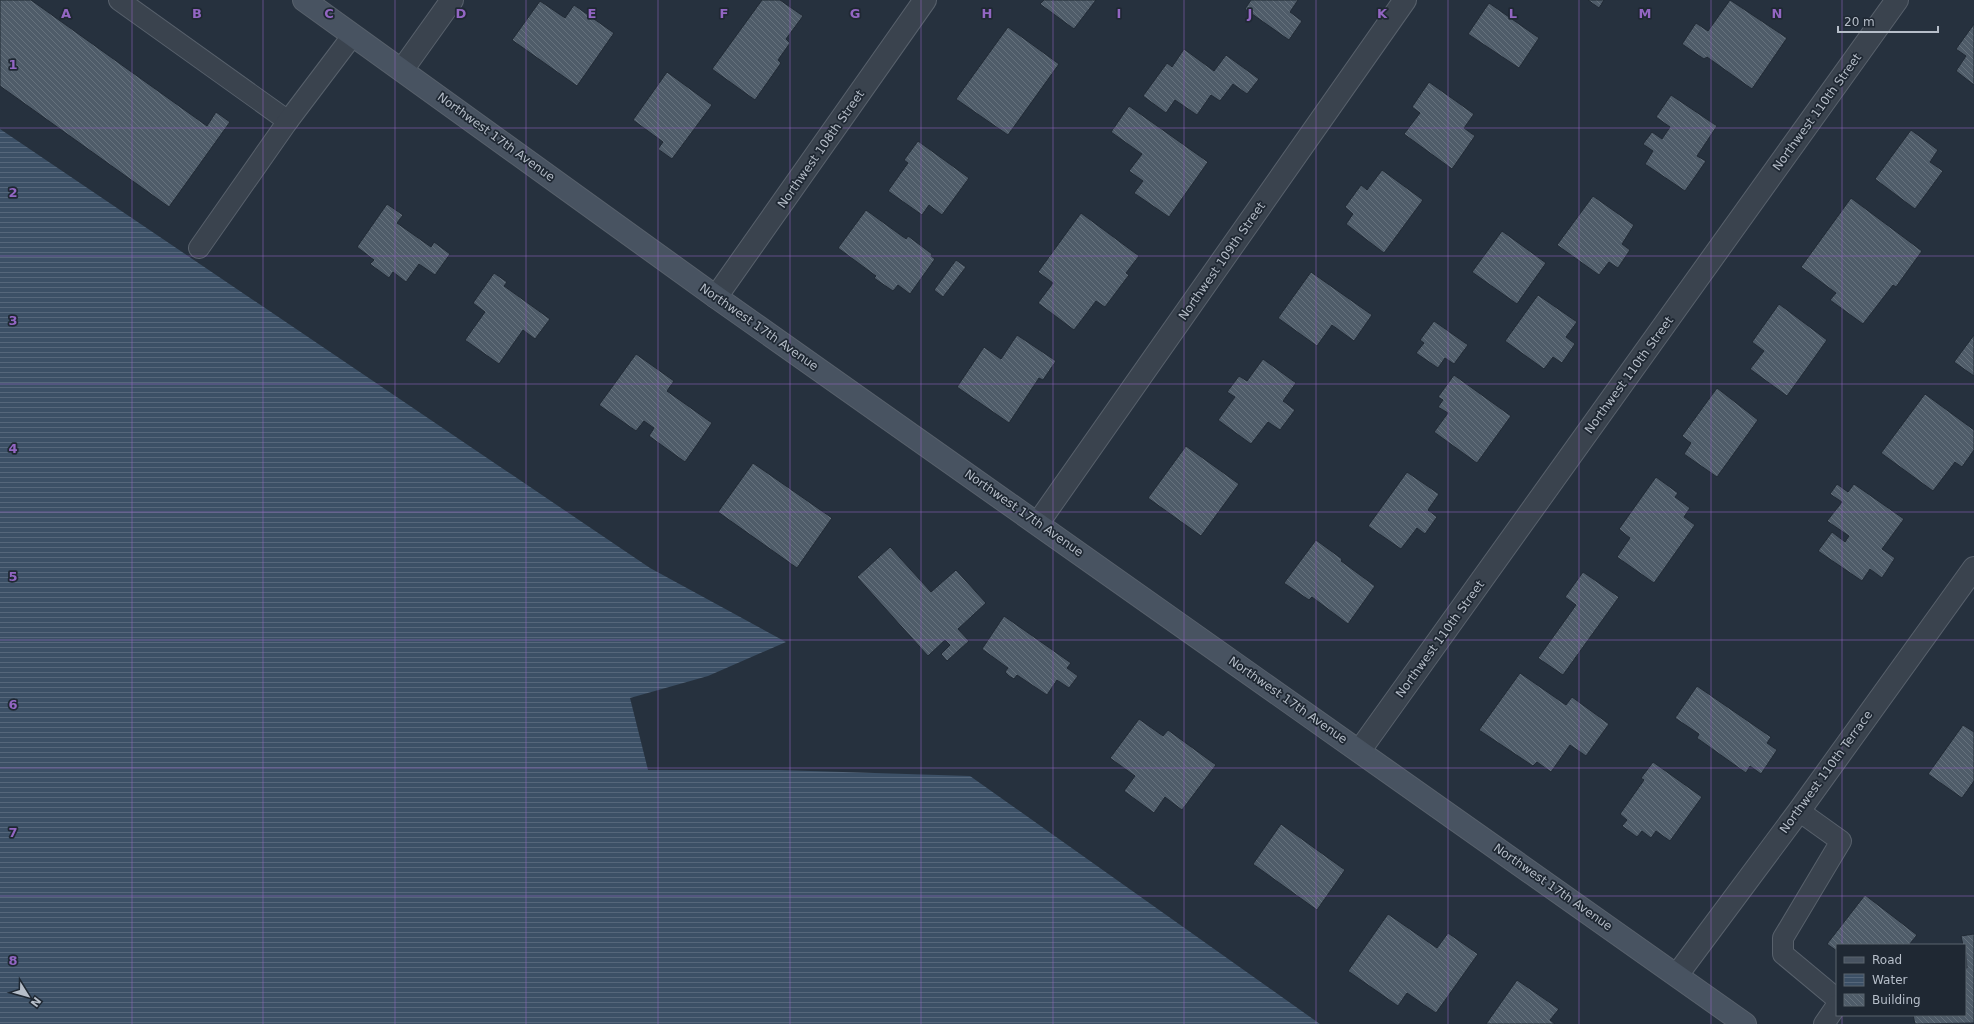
<svg xmlns="http://www.w3.org/2000/svg" width="1974" height="1024" font-family="'DejaVu Sans',sans-serif">
<style>
.water{fill:url(#water-rules)}
.building{fill:url(#building-back-hatch);stroke:#212a35}
.lines{fill:none;stroke-linecap:round;stroke-linejoin:round}
.service-casing{stroke:#58616c;stroke-width:22}
.minor-casing{stroke:#58616c;stroke-width:24}
.secondary-casing{stroke:#58616c;stroke-width:24}
.service{stroke:#3a434e;stroke-width:20}
.minor{stroke:#3a434e;stroke-width:22}
.secondary{stroke:#485361;stroke-width:22}
.grid{fill:none;stroke:#9366c3;stroke-width:1;stroke-opacity:0.55}
.labels{text-anchor:middle;dominant-baseline:central;stroke-width:3.5;stroke-linejoin:round;paint-order:stroke}
.street-label{font-size:12px;fill:#b6bec9;stroke:#1f2833}
.grid-label{font-size:13px;text-anchor:middle;font-weight:bold;fill:#9366c3;stroke:#1f2833;stroke-width:3.5;stroke-linejoin:round;paint-order:stroke}
</style>
<defs>
<pattern id="water-rules" width="6" height="5" patternUnits="userSpaceOnUse"><rect width="6" height="5" fill="#3c5066"/><path d="M0 2.5h6" fill="none" stroke="#56677b"/></pattern>
<pattern id="building-back-hatch" width="6" height="6" patternUnits="userSpaceOnUse"><rect width="6" height="6" fill="#4f5c69"/><path d="M-1 5l2 2M0 0l6 6M5-1l2 2" fill="none" stroke="#66727d"/></pattern>
</defs>
<rect width="100%" height="100%" fill="#26313e"/>
<polygon class="water" points="0,129 650,568 786,642 708,676 630,698 648,770 779,770 970,776 1320,1024 0,1024"/>
<g class="building">
<polygon points="0,0 31,0 207,126 216,112 230,122 169,207 0,86"/>
<polygon points="762,0 780,0 803,16 786,39 790,43 778,60 781,63 755,100 712,69"/>
<polygon points="1044,0 1096,0 1074,29 1040,4"/>
<polygon points="1251,0 1298,0 1290,12 1302,21 1289,40 1245,9"/>
<polygon points="1588,0 1604,0 1599,8"/>
<polygon points="1730,0 1787,38 1752,89 1707,57 1704,59 1682,44 1696,23 1708,31"/>
<polygon points="540,1 565,18 574,5 614,33 577,86 512,40"/>
<polygon points="1489,3 1539,38 1519,68 1468,34"/>
<polygon points="1974,24 1974,85 1956,71 1966,56 1956,49"/>
<polygon points="1008,27 1059,64 1008,135 956,99"/>
<polygon points="1184,49 1214,71 1226,55 1259,79 1247,94 1233,84 1220,101 1211,95 1197,115 1175,100 1166,113 1143,96 1167,63 1172,67"/>
<polygon points="667,72 712,105 672,159 658,149 663,142 633,120"/>
<polygon points="1429,82 1474,114 1464,128 1475,136 1452,169 1404,134 1420,113 1412,107"/>
<polygon points="1671,95 1717,126 1697,156 1706,161 1685,191 1645,164 1653,151 1643,144 1652,132 1662,139 1670,127 1656,117"/>
<polygon points="1129,106 1208,162 1169,217 1134,193 1143,181 1129,171 1142,154 1111,132"/>
<polygon points="1911,130 1938,150 1930,162 1943,171 1915,209 1875,179"/>
<polygon points="918,141 969,178 942,215 929,205 922,215 888,191 908,163 904,160"/>
<polygon points="1382,170 1423,200 1384,253 1346,224 1353,214 1345,207 1361,185 1367,190"/>
<polygon points="1593,196 1634,225 1622,244 1630,250 1618,268 1609,262 1599,275 1557,245"/>
<polygon points="1851,198 1922,251 1896,287 1893,285 1863,324 1830,300 1836,293 1801,267"/>
<polygon points="387,204 403,215 397,223 431,247 434,242 450,254 435,275 419,264 406,282 393,272 389,278 370,264 374,260 357,247"/>
<polygon points="866,210 906,239 908,236 932,254 931,256 935,259 910,294 898,285 893,291 874,278 876,276 838,248"/>
<polygon points="1081,213 1139,256 1126,273 1129,275 1105,307 1096,301 1074,330 1038,303 1053,283 1038,272"/>
<polygon points="1502,231 1546,263 1517,304 1472,272"/>
<polygon points="956,260 966,267 943,297 934,290"/>
<polygon points="1311,272 1372,315 1354,341 1332,325 1317,346 1278,318"/>
<polygon points="494,273 507,282 504,286 550,319 535,339 523,330 499,364 465,340 485,312 473,303"/>
<polygon points="1538,295 1577,322 1566,337 1575,344 1562,363 1553,357 1544,369 1505,341"/>
<polygon points="1779,304 1827,340 1787,396 1750,369 1764,351 1752,342"/>
<polygon points="1434,321 1468,345 1454,364 1445,358 1438,368 1416,353 1424,343 1420,340"/>
<polygon points="1017,335 1056,361 1043,380 1039,378 1009,423 957,387 984,347 1001,359"/>
<polygon points="1974,335 1974,376 1954,362"/>
<polygon points="636,354 674,381 667,391 712,423 685,462 649,436 654,428 644,421 636,431 599,405"/>
<polygon points="1263,359 1296,383 1283,401 1295,410 1280,430 1268,422 1251,444 1218,420 1235,397 1227,392 1239,376 1247,381"/>
<polygon points="1454,375 1511,416 1477,463 1434,432 1448,413 1438,407 1443,400 1438,397"/>
<polygon points="1717,388 1758,420 1717,477 1684,454 1691,443 1682,436"/>
<polygon points="1925,394 1974,430 1974,450 1962,467 1955,462 1933,491 1881,453"/>
<polygon points="1186,446 1239,484 1201,536 1148,498"/>
<polygon points="753,463 832,518 797,568 718,512"/>
<polygon points="1407,472 1439,494 1428,510 1437,517 1425,534 1417,528 1401,549 1368,526"/>
<polygon points="1656,477 1678,493 1675,497 1690,508 1684,517 1695,525 1654,583 1617,557 1630,538 1619,529"/>
<polygon points="1837,484 1848,492 1854,484 1904,519 1882,549 1895,558 1882,578 1870,569 1862,581 1818,551 1832,532 1845,542 1849,536 1827,521 1842,502 1830,494"/>
<polygon points="1316,540 1342,559 1341,561 1375,586 1348,624 1312,597 1309,600 1284,583"/>
<polygon points="890,547 931,592 956,570 986,603 958,629 969,641 947,661 941,654 950,645 945,640 928,656 857,577"/>
<polygon points="1583,572 1619,597 1563,675 1538,658 1576,605 1565,597"/>
<polygon points="1004,616 1071,663 1067,668 1078,676 1069,688 1057,680 1047,695 1017,675 1014,679 1009,676 1005,672 1008,668 982,649"/>
<polygon points="1520,673 1566,705 1572,697 1609,724 1586,756 1570,745 1551,772 1537,762 1533,766 1479,730"/>
<polygon points="1697,686 1771,737 1767,743 1777,750 1761,774 1750,766 1746,773 1697,738 1699,734 1675,718"/>
<polygon points="1139,719 1163,736 1168,730 1216,765 1182,810 1165,797 1154,813 1124,791 1135,776 1110,758"/>
<polygon points="1963,725 1974,732 1974,781 1962,798 1928,774"/>
<polygon points="1653,762 1702,797 1670,841 1656,831 1651,838 1642,831 1637,837 1622,826 1627,820 1620,814 1644,780 1641,778"/>
<polygon points="1281,824 1345,870 1317,910 1253,864"/>
<polygon points="1865,895 1917,935 1909,945 1837,945 1837,951 1827,944"/>
<polygon points="1388,914 1437,948 1448,933 1478,954 1436,1013 1407,993 1398,1006 1348,971"/>
<polygon points="1974,934 1974,1023 1915,1024 1913,1015 1965,1015 1965,968 1967,968 1965,945 1963,945 1961,936"/>
<polygon points="1517,980 1559,1009 1550,1020 1555,1024 1486,1024"/>
</g>
<g class="lines">
<defs>
<g id="service">
<polyline points="119,0 288,121"/>
<polyline points="199,248 288,121 353,35"/>
<polyline points="1799,811 1841,841 1783,938 1783,954 1837,999"/>
<polyline points="1824,1024 1837,1005"/>
</g>
<g id="minor">
<polyline points="402,70 452,0"/>
<polyline points="716,297 925,0"/>
<polyline points="1038,523 1405,0"/>
<polyline points="1360,750 1897,0"/>
<polyline points="1677,975 1799,811 1974,568"/>
</g>
<polyline id="secondary" points="304,0 716,297 1745,1024"/>
</defs>
<use href="#service" class="service-casing"/>
<use href="#minor" class="minor-casing"/>
<use href="#secondary" class="secondary-casing"/>
<use href="#service" class="service"/>
<use href="#minor" class="minor"/>
<use href="#secondary" class="secondary"/>
</g>
<path class="grid" d="M 132,0 L 132,1024M 263,0 L 263,1024M 395,0 L 395,1024M 526,0 L 526,1024M 658,0 L 658,1024M 790,0 L 790,1024M 921,0 L 921,1024M 1053,0 L 1053,1024M 1184,0 L 1184,1024M 1316,0 L 1316,1024M 1448,0 L 1448,1024M 1579,0 L 1579,1024M 1711,0 L 1711,1024M 1842,0 L 1842,945M 0,128 L 1974,128M 0,256 L 1974,256M 0,384 L 1974,384M 0,512 L 1974,512M 0,640 L 1974,640M 0,768 L 1974,768M 0,896 L 1974,896M 1842,1015 L 1842,1024"/>
<g class="labels">
<g class="street-label">
<text transform="translate(1817 112) rotate(-54)">Northwest 110th Street</text>
<text transform="translate(496 137) rotate(36)">Northwest 17th Avenue</text>
<text transform="translate(821 149) rotate(-55)">Northwest 108th Street</text>
<text transform="translate(1222 261) rotate(-55)">Northwest 109th Street</text>
<text transform="translate(759 327) rotate(35)">Northwest 17th Avenue</text>
<text transform="translate(1629 375) rotate(-54)">Northwest 110th Street</text>
<text transform="translate(1024 513) rotate(35)">Northwest 17th Avenue</text>
<text transform="translate(1440 639) rotate(-54)">Northwest 110th Street</text>
<text transform="translate(1288 700) rotate(35)">Northwest 17th Avenue</text>
<text transform="translate(1826 772) rotate(-54)">Northwest 110th Terrace</text>
<text transform="translate(1553 887) rotate(35)">Northwest 17th Avenue</text>
</g>
</g>
<g class="grid-label">
<text x="66" y="18">A</text>
<text x="197" y="18">B</text>
<text x="329" y="18">C</text>
<text x="461" y="18">D</text>
<text x="592" y="18">E</text>
<text x="724" y="18">F</text>
<text x="855" y="18">G</text>
<text x="987" y="18">H</text>
<text x="1119" y="18">I</text>
<text x="1250" y="18">J</text>
<text x="1382" y="18">K</text>
<text x="1513" y="18">L</text>
<text x="1645" y="18">M</text>
<text x="1777" y="18">N</text>
<text x="13" y="69">1</text>
<text x="13" y="197">2</text>
<text x="13" y="325">3</text>
<text x="13" y="453">4</text>
<text x="13" y="581">5</text>
<text x="13" y="709">6</text>
<text x="13" y="837">7</text>
<text x="13" y="965">8</text>
</g>
<rect x="1836" y="944" width="130" height="72" fill="#1f2833" stroke="#5b646f"/>
<rect x="1844" y="957" width="20" height="6" fill="#485361" stroke="#5b646f"/>
<text x="1872" y="964" font-size="12" fill="#b6bec9">Road</text>
<rect x="1844" y="974" width="20" height="12" fill="url(#water-rules)" stroke="#5b646f"/>
<text x="1872" y="984" font-size="12" fill="#b6bec9">Water</text>
<rect x="1844" y="994" width="20" height="12" fill="url(#building-back-hatch)" stroke="#5b646f"/>
<text x="1872" y="1004" font-size="12" fill="#b6bec9">Building</text>
<g transform="translate(28 996) rotate(127)" stroke="#1f2833" stroke-width="3" paint-order="stroke">
<path d="M0-3L7 15L0 10L-7 15Z" fill="#b6bec9"/>
<text y="-6" font-size="11" font-weight="bold" text-anchor="middle" fill="#b6bec9">N</text>
</g>
<path d="M1838 26v6h100v-6" fill="none" stroke="#b6bec9" stroke-width="2"/>
<text x="1844" y="26" font-size="12" fill="#b6bec9" stroke="#1f2833" stroke-width="3" paint-order="stroke">20 m</text>
</svg>
